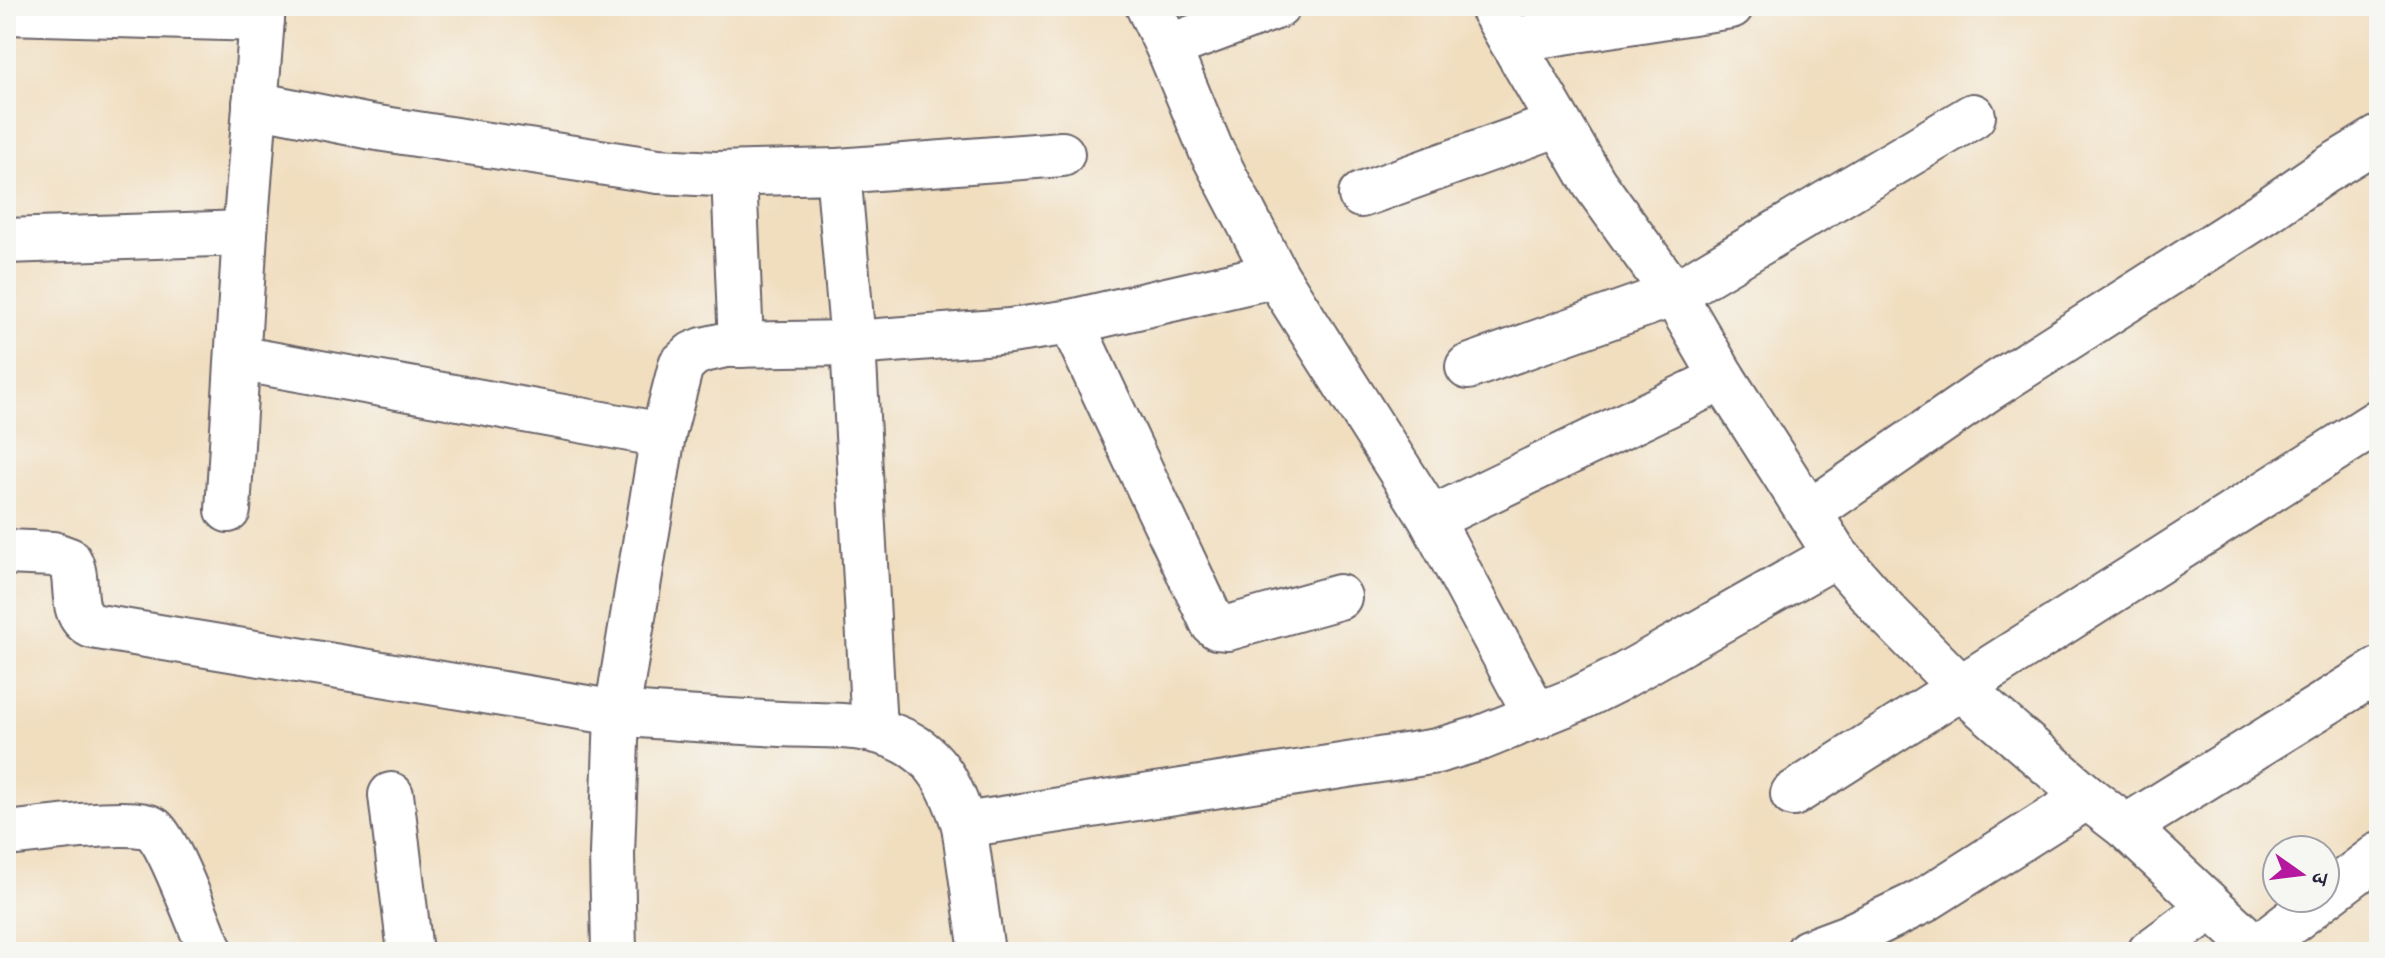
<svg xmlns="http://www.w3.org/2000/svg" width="2385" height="958" font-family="'Gentium Book Plus','Noto Serif Devanagari',serif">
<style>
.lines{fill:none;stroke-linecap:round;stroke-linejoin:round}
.minor-casing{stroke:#6a6469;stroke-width:48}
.minor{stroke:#fff;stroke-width:44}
</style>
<rect width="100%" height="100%" fill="#f6f6f2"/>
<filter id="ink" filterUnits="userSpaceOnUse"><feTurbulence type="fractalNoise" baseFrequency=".0125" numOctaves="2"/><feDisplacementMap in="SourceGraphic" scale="16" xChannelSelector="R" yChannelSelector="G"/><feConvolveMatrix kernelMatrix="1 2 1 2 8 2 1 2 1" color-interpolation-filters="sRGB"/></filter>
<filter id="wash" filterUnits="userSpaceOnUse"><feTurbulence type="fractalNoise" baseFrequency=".006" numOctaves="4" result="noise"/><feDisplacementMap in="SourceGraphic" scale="32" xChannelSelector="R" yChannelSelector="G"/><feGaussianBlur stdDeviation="1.8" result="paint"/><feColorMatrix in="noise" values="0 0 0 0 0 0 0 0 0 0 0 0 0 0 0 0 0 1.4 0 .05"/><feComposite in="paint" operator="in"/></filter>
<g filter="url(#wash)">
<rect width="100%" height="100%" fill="#f1debf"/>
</g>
<g filter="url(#ink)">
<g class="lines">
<defs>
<g id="minor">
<polyline points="1148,6 1168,47 1211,150 1276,275 1431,519 1537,717"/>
<polyline points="1491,6 1594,183 1674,294 1723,378 1836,555 1886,612 1960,687 2087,797 2126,827 2260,952"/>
<polyline points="6,12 262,19"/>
<polyline points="1511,40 1731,6"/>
<polyline points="1168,47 1278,6"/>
<polyline points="255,104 371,127 658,171 716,174 838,171 853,343 874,729"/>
<polyline points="838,171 1062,154"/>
<polyline points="734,174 741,345"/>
<polyline points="1361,195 1559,124"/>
<polyline points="6,241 245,233"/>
<polyline points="1071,322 1213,624 1217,627 1228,628 1339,597"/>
<polyline points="238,358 663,435 617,713 612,854 614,952"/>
<polyline points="1468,367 1674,294 1973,116"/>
<polyline points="663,435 681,365 693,354 703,350 725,345 853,343 1010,331 1071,322 1276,275"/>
<polyline points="228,510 245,233 263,6"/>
<polyline points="1810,512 1988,389 2265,212 2323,172 2379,138"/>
<polyline points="1431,519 1723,378"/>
<path d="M 6,552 L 53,554 L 69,560 C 81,580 67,613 92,626 L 617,713 C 672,718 726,721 781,724 C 821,726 865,722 902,740 C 939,757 952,789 964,825"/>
<polyline points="1793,794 2379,421"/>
<polyline points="391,795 410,952"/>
<polyline points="2126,827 2379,670"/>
<path d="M 6,834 C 32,832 137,816 153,829 C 170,843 200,927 211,952"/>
<polyline points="2325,896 2379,855"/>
<polyline points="2256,949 2322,898"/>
<polyline points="982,952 964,825 1437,751 1481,738 1580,698 1616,680 1836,555"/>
<polyline points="1808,952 1848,937 1923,901 2087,797"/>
<polyline points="2150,952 2211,907"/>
</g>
</defs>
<use href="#minor" class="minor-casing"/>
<use href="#minor" class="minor"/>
</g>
</g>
<rect width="2385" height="958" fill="none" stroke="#f6f6f2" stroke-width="32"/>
<g transform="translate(2301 874) rotate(104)"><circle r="38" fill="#f6f6f2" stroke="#a1a1a9" stroke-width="2"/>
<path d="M0-6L14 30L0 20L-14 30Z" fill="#b5179e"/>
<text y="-12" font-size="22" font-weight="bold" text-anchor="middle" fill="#22223b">उ</text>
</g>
</svg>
